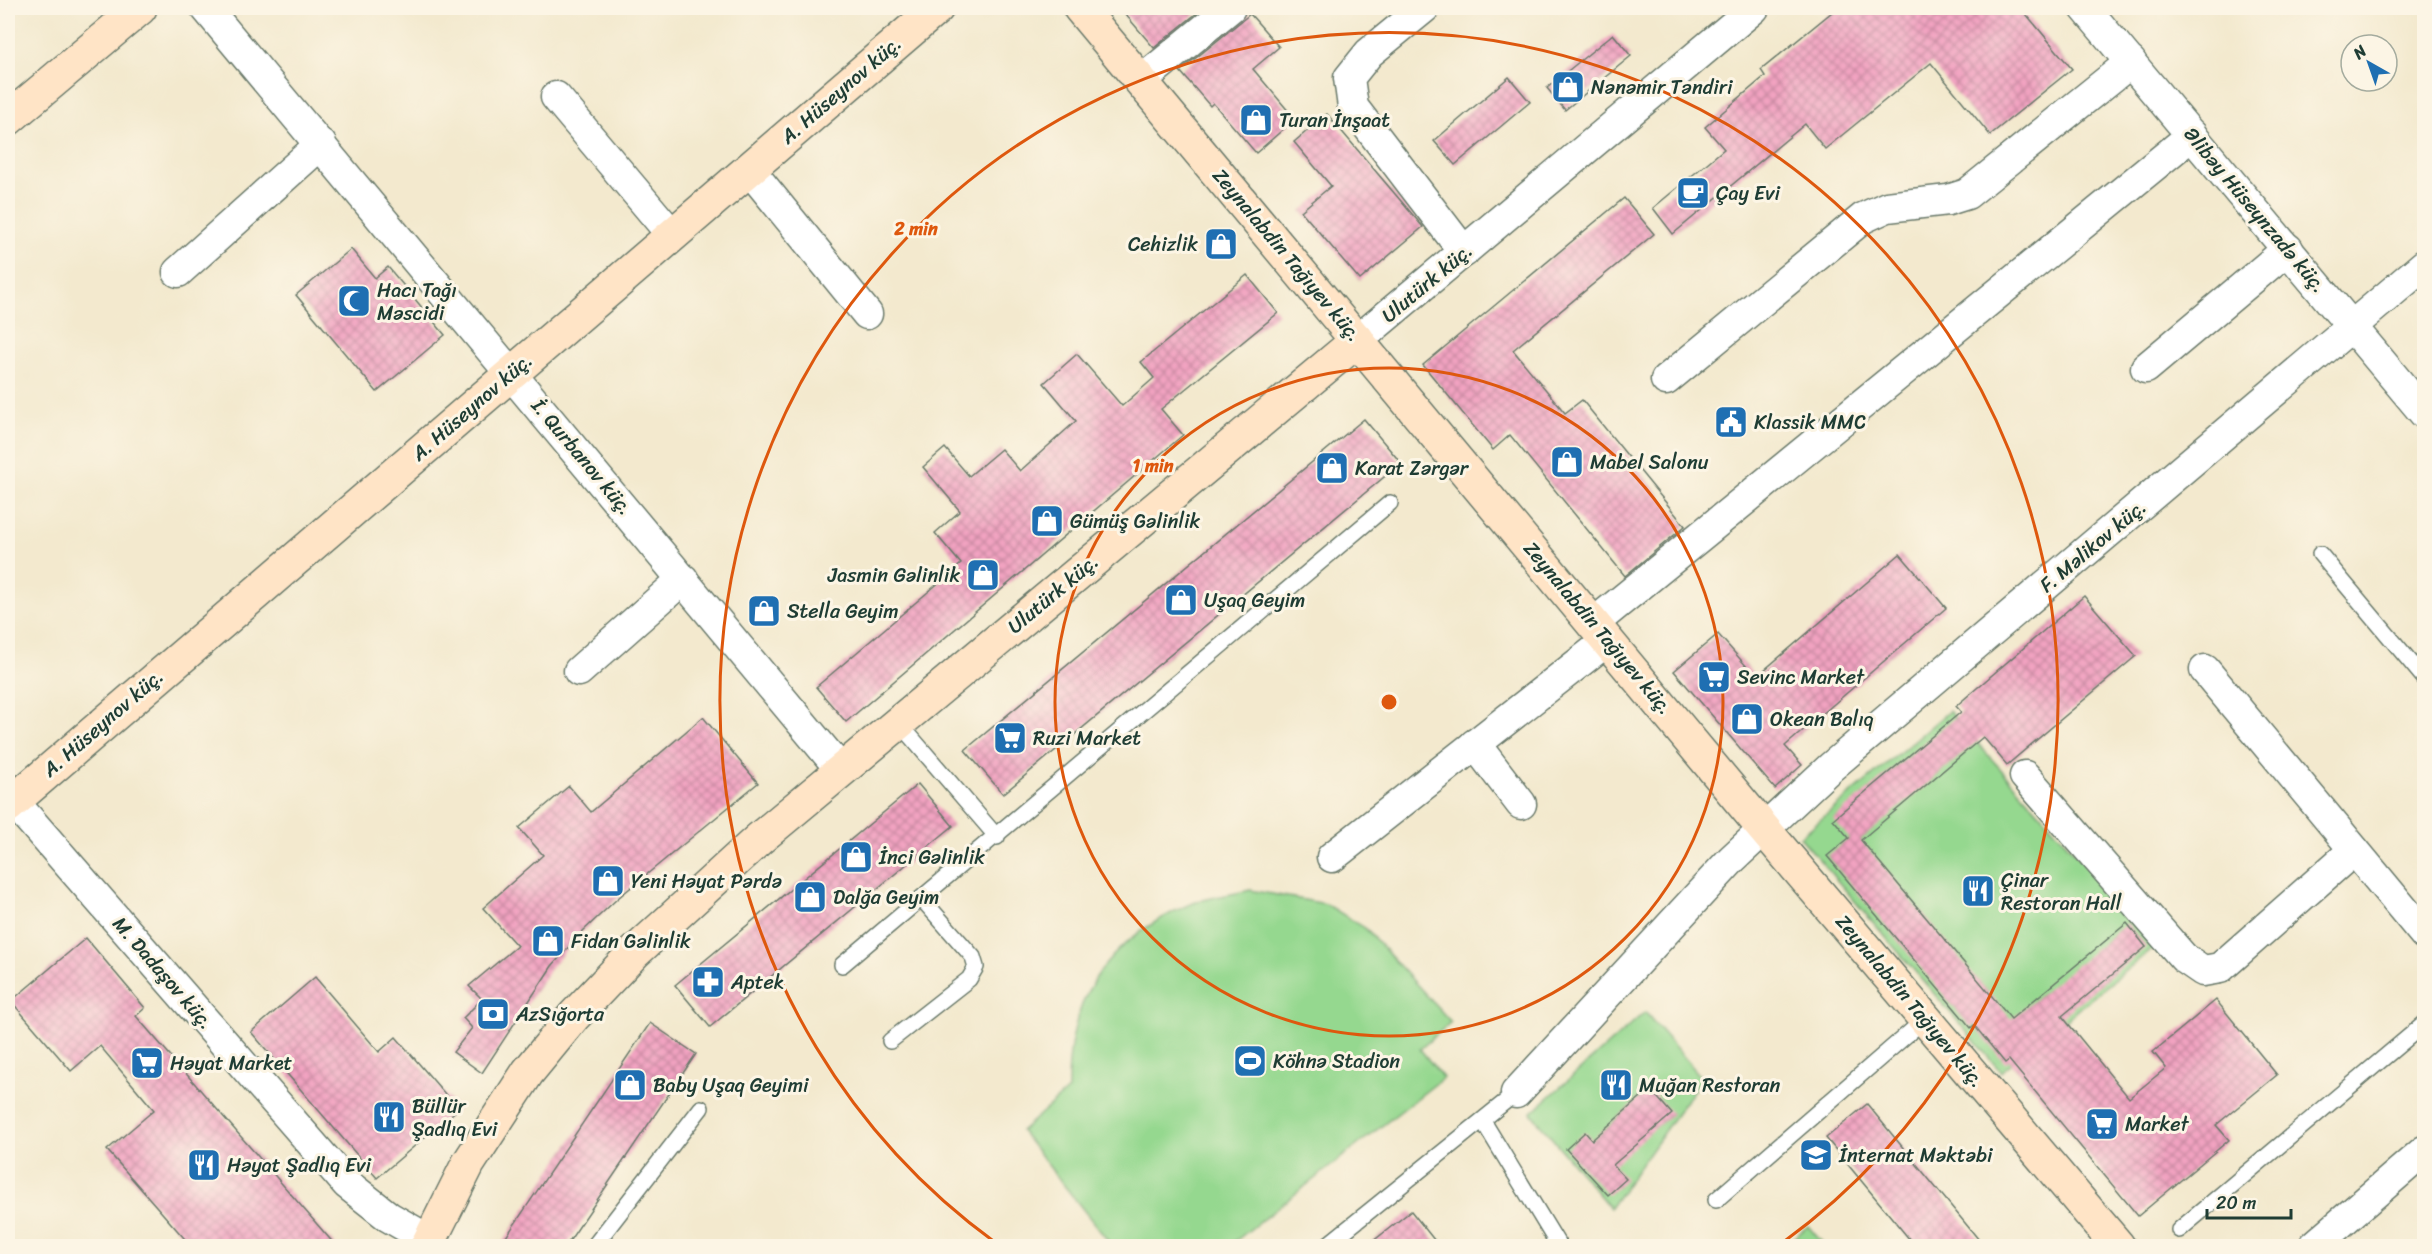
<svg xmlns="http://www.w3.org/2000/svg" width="2432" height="1254" font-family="Sriracha,sans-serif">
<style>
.grass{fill:#95d88f;stroke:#5a8a62;stroke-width:1.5}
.building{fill:url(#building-cross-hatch)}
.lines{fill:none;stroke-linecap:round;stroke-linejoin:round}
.lane-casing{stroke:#69796a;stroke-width:18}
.street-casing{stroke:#69796a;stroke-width:33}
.secondary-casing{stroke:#69796a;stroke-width:36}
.lane{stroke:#fff;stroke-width:15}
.street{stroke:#fff;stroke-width:30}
.secondary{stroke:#ffe4c6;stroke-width:33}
.ring{fill:none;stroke:#de580e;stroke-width:3}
.labels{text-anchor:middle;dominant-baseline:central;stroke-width:6;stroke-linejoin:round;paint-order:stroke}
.poi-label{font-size:20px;fill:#1f3d34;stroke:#fcf5e5;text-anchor:start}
.street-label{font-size:20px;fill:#1f3d34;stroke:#fcf5e5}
.centre{fill:#de580e;stroke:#fcf5e5;stroke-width:3}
.ring-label{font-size:18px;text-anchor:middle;font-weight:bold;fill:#de580e;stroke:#fcf5e5;stroke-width:6;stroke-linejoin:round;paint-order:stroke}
</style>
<defs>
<pattern id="building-cross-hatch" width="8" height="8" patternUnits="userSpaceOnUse" patternTransform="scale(1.5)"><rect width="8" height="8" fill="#f2a3c1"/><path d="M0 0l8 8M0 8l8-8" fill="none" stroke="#c3869e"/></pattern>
</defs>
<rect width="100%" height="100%" fill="#fcf5e5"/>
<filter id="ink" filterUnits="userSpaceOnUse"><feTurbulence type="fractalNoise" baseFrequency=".0167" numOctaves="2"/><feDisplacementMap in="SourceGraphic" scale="12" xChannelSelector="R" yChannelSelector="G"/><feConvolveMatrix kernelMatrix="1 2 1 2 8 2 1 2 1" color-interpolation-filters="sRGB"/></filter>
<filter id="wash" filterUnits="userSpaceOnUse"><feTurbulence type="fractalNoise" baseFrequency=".008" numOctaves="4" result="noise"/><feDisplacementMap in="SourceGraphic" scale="24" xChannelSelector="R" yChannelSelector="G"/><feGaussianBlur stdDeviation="1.35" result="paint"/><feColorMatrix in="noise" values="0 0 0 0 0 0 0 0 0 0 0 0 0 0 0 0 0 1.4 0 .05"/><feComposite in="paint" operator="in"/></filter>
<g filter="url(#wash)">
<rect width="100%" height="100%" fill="#f3e9ce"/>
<g class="grass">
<polygon points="1949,711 2157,945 2001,1072 1800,837"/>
<path d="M 1250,890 L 1326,904 L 1365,928 L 1451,1022 L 1420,1049 L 1443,1078 L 1229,1246 L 1112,1246 L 1021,1131 L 1068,1090 C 1067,999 1104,942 1188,905 C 1207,897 1230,895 1250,890 Z"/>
<polygon points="1645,1012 1702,1078 1610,1208 1531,1113"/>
<polygon points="1808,1226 1825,1246 1784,1246"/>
</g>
<g id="blocks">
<g class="building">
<polygon points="1120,8 1203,8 1154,48"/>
<polygon points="1837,8 2021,8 2072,69 1990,135 1931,63 1825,149 1805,124 1673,234 1653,208 1724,149 1705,127 1765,76 1761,70"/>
<polygon points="1250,14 1279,47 1253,69 1295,119 1256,153 1213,103 1210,106 1180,71"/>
<polygon points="1613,34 1631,56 1565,110 1547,88"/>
<polygon points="1509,77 1530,102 1455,165 1434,141"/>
<polygon points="1327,114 1423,227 1360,280 1301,211 1331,186 1294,142"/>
<polygon points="1624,198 1654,234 1513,350 1565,413 1582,400 1685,526 1625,576 1510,435 1493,450 1423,365"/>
<polygon points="351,249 375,278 388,267 445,335 377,392 296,295"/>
<polygon points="1247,275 1278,313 1161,409 1183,435 846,722 816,687 961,564 935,533 960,511 923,467 945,448 969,476 1001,449 1020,471 1076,421 1044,383 1077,354 1122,406 1154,378 1141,362"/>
<polygon points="1364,419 1401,463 1003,794 965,750"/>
<polygon points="1900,554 1946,608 1785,746 1802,765 1775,789 1674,671 1718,634 1756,677"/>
<polygon points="2084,596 2136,656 2007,765 1983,737 1861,840 2011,1019 2127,923 2146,947 2062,1016 2129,1098 2166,1068 2153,1052 2216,1000 2277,1075 2216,1125 2229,1140 2138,1216 2009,1060 2005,1063 1974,1025 1971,1028 1827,856 1849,838 1833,819 1961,712 1956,706"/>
<polygon points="703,717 758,783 618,898 582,932 552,966 482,1073 453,1052 472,1028 463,1018 482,999 469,986 517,946 483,908 543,855 519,828 569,786 591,812"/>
<polygon points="918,784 953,826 710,1027 675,985"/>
<polygon points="86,938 145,1008 136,1016 336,1246 191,1246 107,1150 154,1110 100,1046 71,1071 11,1001"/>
<polygon points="315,977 379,1052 396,1037 458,1109 377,1178 251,1032"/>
<polygon points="650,1023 696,1054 566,1246 500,1246"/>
<polygon points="1650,1089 1672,1114 1613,1165 1626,1179 1608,1195 1566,1149 1585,1132 1592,1140"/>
<polygon points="1867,1104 1984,1246 1915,1246 1826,1138"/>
<polygon points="1411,1211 1439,1246 1367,1246"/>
</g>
</g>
</g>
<g filter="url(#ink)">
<use href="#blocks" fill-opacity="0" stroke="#69796a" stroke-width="1.5"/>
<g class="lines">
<defs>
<g id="lane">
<polyline points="2320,554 2424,678"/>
<polyline points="899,723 997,837"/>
<polyline points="842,965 1390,503"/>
<polyline points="890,1041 969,979 976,967 973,957 922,899"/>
<polyline points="1483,1121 1559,1246"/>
<polyline points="1716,1200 1925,1019"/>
<polyline points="2179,1230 2424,1024"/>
<polyline points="594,1246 701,1108"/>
<polyline points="1326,1246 1516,1093"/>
</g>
<g id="street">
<polyline points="206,8 841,770"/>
<polyline points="1424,8 1369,53 1349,78 1353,107 1464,252"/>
<polyline points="2085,8 2424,413"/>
<polyline points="1142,80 1230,8"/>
<polyline points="556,97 672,235"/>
<polyline points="749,169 867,314"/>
<polyline points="178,272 321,144"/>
<polyline points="1358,340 1754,8"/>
<polyline points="2146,368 2288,249"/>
<polyline points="1666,380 1863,218 1887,207 1948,200 1967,194 2131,62"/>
<polyline points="1594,623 2192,135"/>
<polyline points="2205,670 2424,934"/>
<polyline points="579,671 683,579"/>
<polyline points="1475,744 1521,804"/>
<polyline points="2025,776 2184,958 2203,971 2220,968 2354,850"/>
<polyline points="8,795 347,1184 389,1217 429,1240"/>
<polyline points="1332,857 1608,640"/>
<polyline points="1516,1093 1732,859 1831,767 2424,265"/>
<polyline points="2314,1246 2424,1151"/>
</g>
<g id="secondary">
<polyline points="1080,8 1763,828 2118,1246"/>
<polyline points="8,119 140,8"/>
<polyline points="8,806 937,8"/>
<polyline points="427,1246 468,1164 528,1072 574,1016 634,953 759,839 1358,340"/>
</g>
</defs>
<use href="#lane" class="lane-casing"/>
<use href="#street" class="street-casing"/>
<use href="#secondary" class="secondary-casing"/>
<use href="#lane" class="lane"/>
<use href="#street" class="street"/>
<use href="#secondary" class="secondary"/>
</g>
</g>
<g class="ring">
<circle cx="1389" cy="702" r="334"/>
<path d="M996 1243A669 669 0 1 1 1782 1243"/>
</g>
<defs>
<symbol id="shop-square" viewBox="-11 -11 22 22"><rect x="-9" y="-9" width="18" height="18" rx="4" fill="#1f6fb2" stroke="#fcf5e5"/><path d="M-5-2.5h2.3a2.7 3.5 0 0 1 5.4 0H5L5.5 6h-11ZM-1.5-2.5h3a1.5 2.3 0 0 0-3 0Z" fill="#fff"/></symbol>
<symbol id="cafe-square" viewBox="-11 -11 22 22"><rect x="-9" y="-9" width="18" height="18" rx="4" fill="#1f6fb2" stroke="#fcf5e5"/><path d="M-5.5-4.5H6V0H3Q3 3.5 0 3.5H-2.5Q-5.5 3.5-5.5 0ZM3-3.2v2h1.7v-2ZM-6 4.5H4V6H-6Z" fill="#fff"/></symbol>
<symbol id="mosque-square" viewBox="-11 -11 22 22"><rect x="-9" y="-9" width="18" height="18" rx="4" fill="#1f6fb2" stroke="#fcf5e5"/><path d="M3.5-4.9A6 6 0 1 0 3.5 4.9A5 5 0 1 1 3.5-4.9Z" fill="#fff"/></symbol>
<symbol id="civic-square" viewBox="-11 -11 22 22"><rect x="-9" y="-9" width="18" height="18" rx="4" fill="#1f6fb2" stroke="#fcf5e5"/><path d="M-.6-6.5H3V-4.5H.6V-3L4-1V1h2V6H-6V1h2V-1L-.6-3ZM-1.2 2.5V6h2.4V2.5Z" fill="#fff"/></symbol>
<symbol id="supermarket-square" viewBox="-11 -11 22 22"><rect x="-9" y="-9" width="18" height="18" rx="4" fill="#1f6fb2" stroke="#fcf5e5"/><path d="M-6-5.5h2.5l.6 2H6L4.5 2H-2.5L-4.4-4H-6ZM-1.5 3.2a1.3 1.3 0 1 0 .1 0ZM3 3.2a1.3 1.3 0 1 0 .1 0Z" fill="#fff"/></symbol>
<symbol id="restaurant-square" viewBox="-11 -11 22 22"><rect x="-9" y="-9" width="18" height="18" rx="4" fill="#1f6fb2" stroke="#fcf5e5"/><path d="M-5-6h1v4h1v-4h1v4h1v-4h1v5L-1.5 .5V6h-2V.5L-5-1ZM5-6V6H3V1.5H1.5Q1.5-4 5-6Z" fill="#fff"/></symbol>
<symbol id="pharmacy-square" viewBox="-11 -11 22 22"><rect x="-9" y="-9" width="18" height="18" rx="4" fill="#1f6fb2" stroke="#fcf5e5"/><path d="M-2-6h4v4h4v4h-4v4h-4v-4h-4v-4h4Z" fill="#fff"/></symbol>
<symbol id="bank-square" viewBox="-11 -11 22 22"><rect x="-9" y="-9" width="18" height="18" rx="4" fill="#1f6fb2" stroke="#fcf5e5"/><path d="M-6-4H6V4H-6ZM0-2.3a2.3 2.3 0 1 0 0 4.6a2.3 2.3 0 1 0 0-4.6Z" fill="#fff"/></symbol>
<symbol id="stadium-square" viewBox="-11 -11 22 22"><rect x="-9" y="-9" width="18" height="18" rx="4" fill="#1f6fb2" stroke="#fcf5e5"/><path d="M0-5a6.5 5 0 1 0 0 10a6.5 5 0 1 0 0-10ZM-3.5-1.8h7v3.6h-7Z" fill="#fff"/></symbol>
<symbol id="school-square" viewBox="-11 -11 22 22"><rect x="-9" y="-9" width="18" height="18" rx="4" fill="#1f6fb2" stroke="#fcf5e5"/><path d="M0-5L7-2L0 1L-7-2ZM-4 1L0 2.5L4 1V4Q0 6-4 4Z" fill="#fff"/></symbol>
</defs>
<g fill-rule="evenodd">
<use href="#shop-square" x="1549" y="68" width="38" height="38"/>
<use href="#shop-square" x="1237" y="101" width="38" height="38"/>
<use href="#cafe-square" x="1674" y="174" width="38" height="38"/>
<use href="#shop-square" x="1202" y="225" width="38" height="38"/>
<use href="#mosque-square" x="335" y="282" width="38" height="38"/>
<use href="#civic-square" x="1712" y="403" width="38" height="38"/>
<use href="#shop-square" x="1548" y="443" width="38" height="38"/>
<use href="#shop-square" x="1313" y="449" width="38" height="38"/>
<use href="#shop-square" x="1028" y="502" width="38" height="38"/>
<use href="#shop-square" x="964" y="556" width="38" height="38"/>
<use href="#shop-square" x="1162" y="581" width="38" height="38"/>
<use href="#shop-square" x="745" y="592" width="38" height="38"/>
<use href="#supermarket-square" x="1695" y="658" width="38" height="38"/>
<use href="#shop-square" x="1728" y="700" width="38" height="38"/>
<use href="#supermarket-square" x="991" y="719" width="38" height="38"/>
<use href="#shop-square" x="837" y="838" width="38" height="38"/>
<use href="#shop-square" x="589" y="862" width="38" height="38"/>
<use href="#restaurant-square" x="1959" y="872" width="38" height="38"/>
<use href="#shop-square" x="791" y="878" width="38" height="38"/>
<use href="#shop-square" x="529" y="922" width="38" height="38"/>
<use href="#pharmacy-square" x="689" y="963" width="38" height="38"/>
<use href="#bank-square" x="474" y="995" width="38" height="38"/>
<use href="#stadium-square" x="1231" y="1042" width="38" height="38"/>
<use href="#supermarket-square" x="128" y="1044" width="38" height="38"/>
<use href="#shop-square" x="611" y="1066" width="38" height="38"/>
<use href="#restaurant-square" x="1597" y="1066" width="38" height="38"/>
<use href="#restaurant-square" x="370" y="1098" width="38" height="38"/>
<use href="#supermarket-square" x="2083" y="1105" width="38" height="38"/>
<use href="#school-square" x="1797" y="1136" width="38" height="38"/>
<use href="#restaurant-square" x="185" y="1146" width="38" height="38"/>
</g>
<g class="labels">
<g class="poi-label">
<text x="1591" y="87">Nənəmir Təndiri</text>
<text x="1279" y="120">Turan İnşaat</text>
<text x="1716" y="193">Çay Evi</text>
<text x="1198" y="244" text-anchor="end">Cehizlik</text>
<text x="377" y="290">Hacı Tağı<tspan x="377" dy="23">Məscidi</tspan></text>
<text x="1754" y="422">Klassik MMC</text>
<text x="1590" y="462">Mabel Salonu</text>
<text x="1355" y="468">Karat Zərgər</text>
<text x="1070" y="521">Gümüş Gəlinlik</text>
<text x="960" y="575" text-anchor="end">Jasmin Gəlinlik</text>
<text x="1204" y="600">Uşaq Geyim</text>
<text x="787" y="611">Stella Geyim</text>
<text x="1737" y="677">Sevinc Market</text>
<text x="1770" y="719">Okean Balıq</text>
<text x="1033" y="738">Ruzi Market</text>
<text x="879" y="857">İnci Gəlinlik</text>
<text x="2001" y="880">Çinar<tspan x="2001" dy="23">Restoran Hall</tspan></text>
<text x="631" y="881">Yeni Həyat Pərdə</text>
<text x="833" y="897">Dalğa Geyim</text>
<text x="571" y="941">Fidan Gəlinlik</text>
<text x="731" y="982">Aptek</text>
<text x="516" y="1014">AzSığorta</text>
<text x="1273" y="1061">Köhnə Stadion</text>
<text x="170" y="1063">Həyat Market</text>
<text x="653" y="1085">Baby Uşaq Geyimi</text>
<text x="1639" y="1085">Muğan Restoran</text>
<text x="412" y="1106">Büllür<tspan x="412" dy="23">Şadlıq Evi</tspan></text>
<text x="2125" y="1124">Market</text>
<text x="1839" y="1155">İnternat Məktəbi</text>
<text x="227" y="1165">Həyat Şadlıq Evi</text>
</g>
<g class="street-label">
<text transform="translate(841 90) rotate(-41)">A. Hüseynov küç.</text>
<text transform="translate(2255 210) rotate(50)">Əlibəy Hüseynzadə küç.</text>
<text transform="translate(1287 255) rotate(50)">Zeynalabdin Tağıyev küç.</text>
<text transform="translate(1427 283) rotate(-40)">Ulutürk küç.</text>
<text transform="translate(472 407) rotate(-41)">A. Hüseynov küç.</text>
<text transform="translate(582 457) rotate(50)">İ. Qurbanov küç.</text>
<text transform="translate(2093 546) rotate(-40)">F. Məlikov küç.</text>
<text transform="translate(1053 594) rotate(-40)">Ulutürk küç.</text>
<text transform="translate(1598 628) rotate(50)">Zeynalabdin Tağıyev küç.</text>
<text transform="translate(103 723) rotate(-41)">A. Hüseynov küç.</text>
<text transform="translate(163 973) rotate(49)">M. Dadaşov küç.</text>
<text transform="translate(1910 1001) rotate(50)">Zeynalabdin Tağıyev küç.</text>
</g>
</g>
<circle cx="1389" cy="702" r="9" class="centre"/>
<g class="ring-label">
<text x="916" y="235">2 min</text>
<text x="1153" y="472">1 min</text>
</g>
<rect width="2432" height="1254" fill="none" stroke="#fcf5e5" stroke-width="30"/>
<g transform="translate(2369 63) rotate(320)"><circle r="28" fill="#fcf5e5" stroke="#a4ab9e" stroke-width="1.5"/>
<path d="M0-4.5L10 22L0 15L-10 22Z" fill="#1f6fb2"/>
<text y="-9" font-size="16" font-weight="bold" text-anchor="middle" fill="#1f3d34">N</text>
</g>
<path d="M2207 1209v9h84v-9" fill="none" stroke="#1f3d34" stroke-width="3"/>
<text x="2216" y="1209" font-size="18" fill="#1f3d34" stroke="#fcf5e5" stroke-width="4.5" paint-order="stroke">20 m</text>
</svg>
